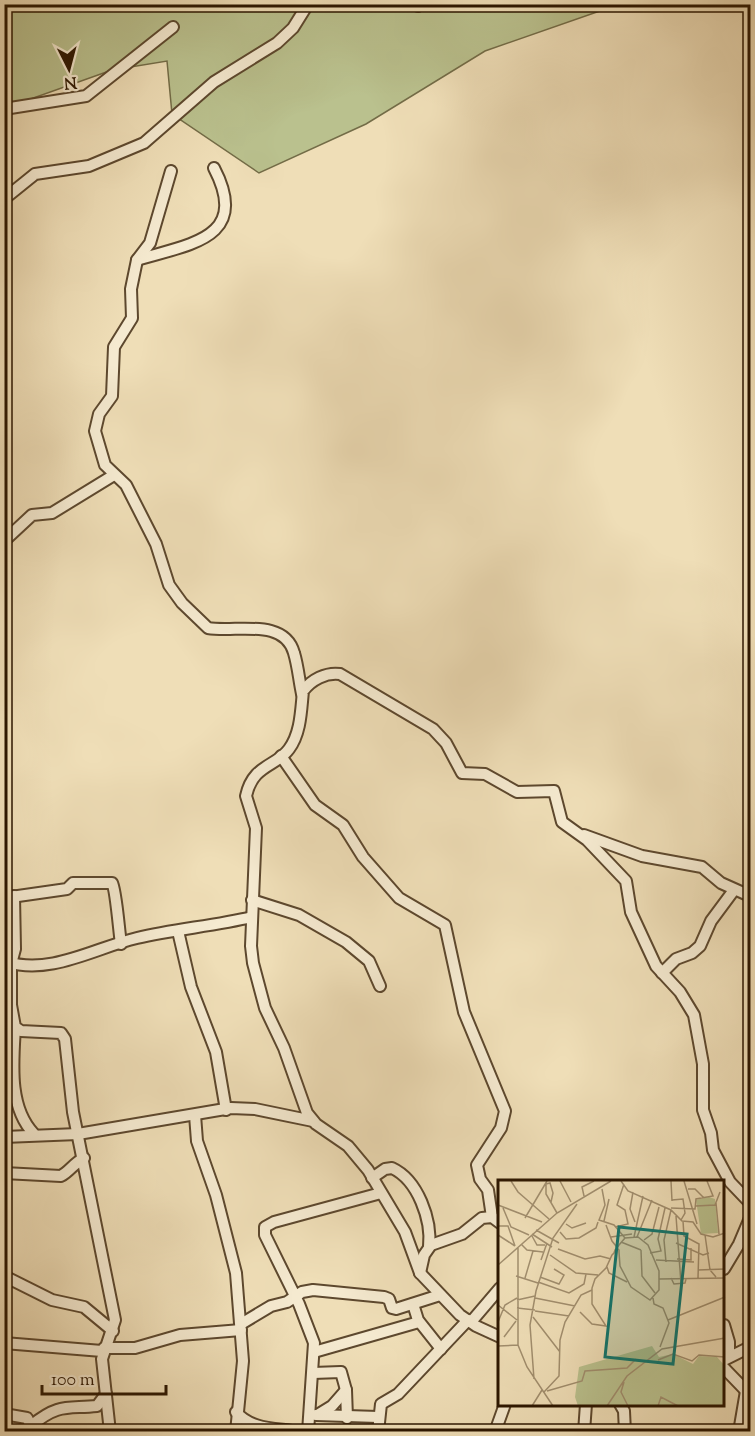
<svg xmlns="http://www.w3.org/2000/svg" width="755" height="1436" font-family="'Sorts Mill Goudy',serif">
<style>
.green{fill:#bac18e;stroke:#736c47;stroke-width:1.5}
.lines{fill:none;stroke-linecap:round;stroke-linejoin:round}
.minor-casing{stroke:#5d482e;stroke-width:14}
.minor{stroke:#f5ead0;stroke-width:10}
.inset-road{fill:none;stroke:#a18e6e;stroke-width:1.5}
.view{fill:#0f766e;fill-opacity:0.15;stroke:#0f766e;stroke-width:3}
.inset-edge{fill:none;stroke:#2c1600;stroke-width:3}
</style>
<rect width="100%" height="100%" fill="#efdeb7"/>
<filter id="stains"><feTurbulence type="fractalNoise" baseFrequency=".00333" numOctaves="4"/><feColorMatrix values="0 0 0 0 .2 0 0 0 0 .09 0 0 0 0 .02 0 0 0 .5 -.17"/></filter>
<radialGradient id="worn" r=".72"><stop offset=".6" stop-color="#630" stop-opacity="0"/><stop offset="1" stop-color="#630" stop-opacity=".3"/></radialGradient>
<polygon class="green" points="4,5 617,5 485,51 366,124 259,173 172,114 167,61 112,70 11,106 5,104"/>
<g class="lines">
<defs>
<g id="minor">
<polyline points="418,6 419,4"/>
<polyline points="4,109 86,96 173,27"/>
<path d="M 171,171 L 150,243 L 137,260 L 131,289 L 132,318 L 114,347 L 112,396 L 99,414 L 95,431 L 105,465 L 126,485 L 156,544 L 169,585 L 182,603 L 208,628 C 235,633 284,617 294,653 C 298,666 299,680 302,694"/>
<polyline points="4,199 35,174 89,166 144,143 214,82 277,43 293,28 308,4"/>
<path d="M 137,260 C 189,244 251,239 214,168"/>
<polyline points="4,541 32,515 52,513 114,475"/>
<polyline points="281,756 315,805 343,825 363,857 399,898 445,925 464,1012 505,1111 501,1128 477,1165 480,1179 488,1190 492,1217"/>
<polyline points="584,835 642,856 702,867 721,883 750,896"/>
<polyline points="14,896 15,949 11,964 11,1005 15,1027 21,1031 61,1033 65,1039 73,1112 115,1320 102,1359 110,1432"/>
<path d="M 4,898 L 67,889 L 73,883 L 112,883 C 116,889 119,931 121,944"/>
<polyline points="252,900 299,915 346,942 369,961 380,986"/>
<polyline points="178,931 191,987 216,1052 226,1110"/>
<path d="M 7,962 C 52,975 94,948 137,938 C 175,929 214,926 252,917"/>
<polyline points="662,973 676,959 692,953 700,946 711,921 734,890"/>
<path d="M 15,1027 C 13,1062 8,1107 34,1134"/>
<polyline points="195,1115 197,1141 216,1195 236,1273 243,1361 236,1432"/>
<polyline points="4,1137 78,1134 231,1108 255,1109 313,1121"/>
<path d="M 4,1173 L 61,1176 C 70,1171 73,1164 84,1158"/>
<path d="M 372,1178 L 385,1169 L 392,1168 C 418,1180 432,1220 429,1247"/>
<polyline points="724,1269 739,1244 750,1218"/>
<polyline points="420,1273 424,1255 431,1245 462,1234 482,1218 492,1217 500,1223"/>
<polyline points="4,1276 52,1300 84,1307 113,1331"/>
<polyline points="413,1304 418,1320 441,1349"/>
<polyline points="471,1322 500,1288"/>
<polyline points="241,1324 271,1306 287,1302 302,1292 313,1290 384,1297 389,1299 392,1308 396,1309 440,1295"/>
<polyline points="724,1325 729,1342 729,1356"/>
<path d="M 500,1337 L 476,1326 L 460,1315 L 420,1273 L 405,1232 L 368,1170 L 348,1146 L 316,1124 L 307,1113 L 284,1048 L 265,1008 L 253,963 L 251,946 L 256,828 L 246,796 C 253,764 276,767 289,749 C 301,733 301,710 303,691 C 311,680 326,672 340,674 L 433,729 L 446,743 L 462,773 L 485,774 L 517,792 L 554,791 L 562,822 L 587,840 L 626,881 L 631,912 L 656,966 L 680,992 L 694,1015 L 703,1064 L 703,1110 L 711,1133 L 713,1150 L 730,1182 L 750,1203"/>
<polyline points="4,1343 102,1351"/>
<polyline points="104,1348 135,1348 180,1335 241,1330"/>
<polyline points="314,1352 419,1322"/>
<polyline points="726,1359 750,1347"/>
<polyline points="724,1368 750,1395"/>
<polyline points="313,1373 341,1372 346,1390 347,1418"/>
<polyline points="620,1404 624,1411 625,1432"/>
<path d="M 236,1412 C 251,1430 277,1428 298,1432"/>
<polyline points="4,1414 27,1418 33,1429"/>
<polyline points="319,1414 332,1406 346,1390"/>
<polyline points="316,1415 378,1417"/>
<path d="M 32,1425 C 59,1403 67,1409 97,1406 L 106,1394"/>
<polyline points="308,1432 314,1343 299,1304 265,1235 265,1227 274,1222 381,1193"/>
<polyline points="378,1432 381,1404 398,1394 468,1320"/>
<polyline points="495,1432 505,1404"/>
<polyline points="584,1432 586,1404"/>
<polyline points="739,1432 746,1391"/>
</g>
</defs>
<use href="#minor" class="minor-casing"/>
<use href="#minor" class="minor"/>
</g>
<g transform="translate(498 1180)">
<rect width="226" height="226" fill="#efdeb7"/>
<path d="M 211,17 L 217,19 L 220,53 L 203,54 L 198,20 ZM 154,166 L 161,177 L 175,174 L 195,184 L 201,176 L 219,177 L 226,185 L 226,226 L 80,226 L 77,217 L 81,187 Z" fill="#bac18e"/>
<path class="inset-road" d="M 13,1 L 20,12 L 51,39M 62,1 L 73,22M 123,1 L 130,11 L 173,30 L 184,41 L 195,42 L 203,54 L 215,57 L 227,53M 173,1 L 174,21M 186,1 L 199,44M 48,4 L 48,14 L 59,33M 48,4 L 52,3 L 55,13 L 53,22M 104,9 L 107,25 L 101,40 L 116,45 L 127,58M 190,9 L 197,9 L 206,18M 135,12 L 132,29 L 137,42M 86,16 L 84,7 L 96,1M 174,20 L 185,19 L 187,33 L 183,40M 218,23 L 221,54M 0,25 L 44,42M 198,26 L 217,25 L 222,12M 5,28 L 13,47 L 31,55M 173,28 L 197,29 L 198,19 L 215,16 L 209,1M 178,36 L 183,103M 27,38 L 49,1M 106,41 L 111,19M 185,41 L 186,56 L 201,64 L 200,98M 68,44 L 74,48 L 88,43M 0,46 L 10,46 L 17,66M 117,47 L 130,44 L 127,30 L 119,25 L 126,4M 38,50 L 61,63M 62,52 L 68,59 L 81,58 L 98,48 L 100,42M 34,54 L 54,67M 0,55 L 17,66M 207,55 L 212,90 L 218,97M 34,56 L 39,65 L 47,65M 113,57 L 134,54M 136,57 L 145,16M 139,57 L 154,20M 146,60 L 154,54 L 161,27M 123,62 L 143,70M 178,63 L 205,75 L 211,73M 23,64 L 29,70 L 45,72M 20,68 L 20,165 L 29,187 L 55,226M 60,69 L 87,79 L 102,76 L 113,79M 143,70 L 144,96 L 157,113M 152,73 L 163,71 L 160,59 L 167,28M 52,75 L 78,93 L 100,95M 179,79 L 193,80 L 193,68M 43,80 L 49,63M 158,80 L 196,82M 168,82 L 166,60 L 173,30M 0,85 L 59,33 L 113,1M 109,87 L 111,93 L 129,102M 200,90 L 227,89M 18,96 L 40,103M 42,97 L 61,104 L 66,95 L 56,89M 27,98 L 35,71M 173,98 L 176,104 L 187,103 L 188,99M 161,99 L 227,98M 40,102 L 71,113 L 86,104 L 88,94M 37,118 L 77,126M 155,118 L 156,124 L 165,128 L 171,143 L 162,167M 19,120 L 37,116M 0,125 L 19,140M 19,128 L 37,130M 37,131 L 71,136M 82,132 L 94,144 L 108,146 L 94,124 L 94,108 L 97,99 L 108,88 L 114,75 L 116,73 L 117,70 L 119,68 L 121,65 L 127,58 L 140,57 L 150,65 L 161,91 L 161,110 L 152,120 L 133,107 L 122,86 L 121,72 L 121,70 L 119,68 L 118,66 L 114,61 L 108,45M 35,137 L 62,172M 170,140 L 227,117M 0,142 L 7,125 L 19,118M 6,157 L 18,141M 0,166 L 20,165M 160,180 L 175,174 L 194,181 L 201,175 L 227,177M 36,199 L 32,145 L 38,111 L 55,58 L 79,24M 126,202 L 123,212 L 130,226M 49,211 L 84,201 L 87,191 L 129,188 L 138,179M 46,212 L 61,196 L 62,160 L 67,142 L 83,115 L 94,110M 34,226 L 44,210M 109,226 L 129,196 L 164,169 L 227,158M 160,226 L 163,217 L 180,226"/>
<path class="view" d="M 121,47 L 189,54 L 175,184 L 107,177 Z"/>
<rect width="226" height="226" class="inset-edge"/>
</g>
<rect width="755" height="1436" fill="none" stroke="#efdeb7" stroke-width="24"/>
<rect x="6" y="6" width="743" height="1424" fill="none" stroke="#2c1600" stroke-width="3"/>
<rect x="12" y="12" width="731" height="1412" fill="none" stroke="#2c1600" stroke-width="1.5"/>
<g transform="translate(69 69) rotate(174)" stroke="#f5ead0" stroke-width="4.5" paint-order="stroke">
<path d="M0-4.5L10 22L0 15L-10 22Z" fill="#2c1600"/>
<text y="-9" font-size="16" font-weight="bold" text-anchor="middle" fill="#2c1600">N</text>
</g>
<path d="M42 1385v9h124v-9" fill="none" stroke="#2c1600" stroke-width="3"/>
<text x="51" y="1385" font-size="18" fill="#2c1600" stroke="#f5ead0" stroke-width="4.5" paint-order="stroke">100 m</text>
<rect width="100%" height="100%" filter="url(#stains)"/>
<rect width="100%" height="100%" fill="url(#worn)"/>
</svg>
